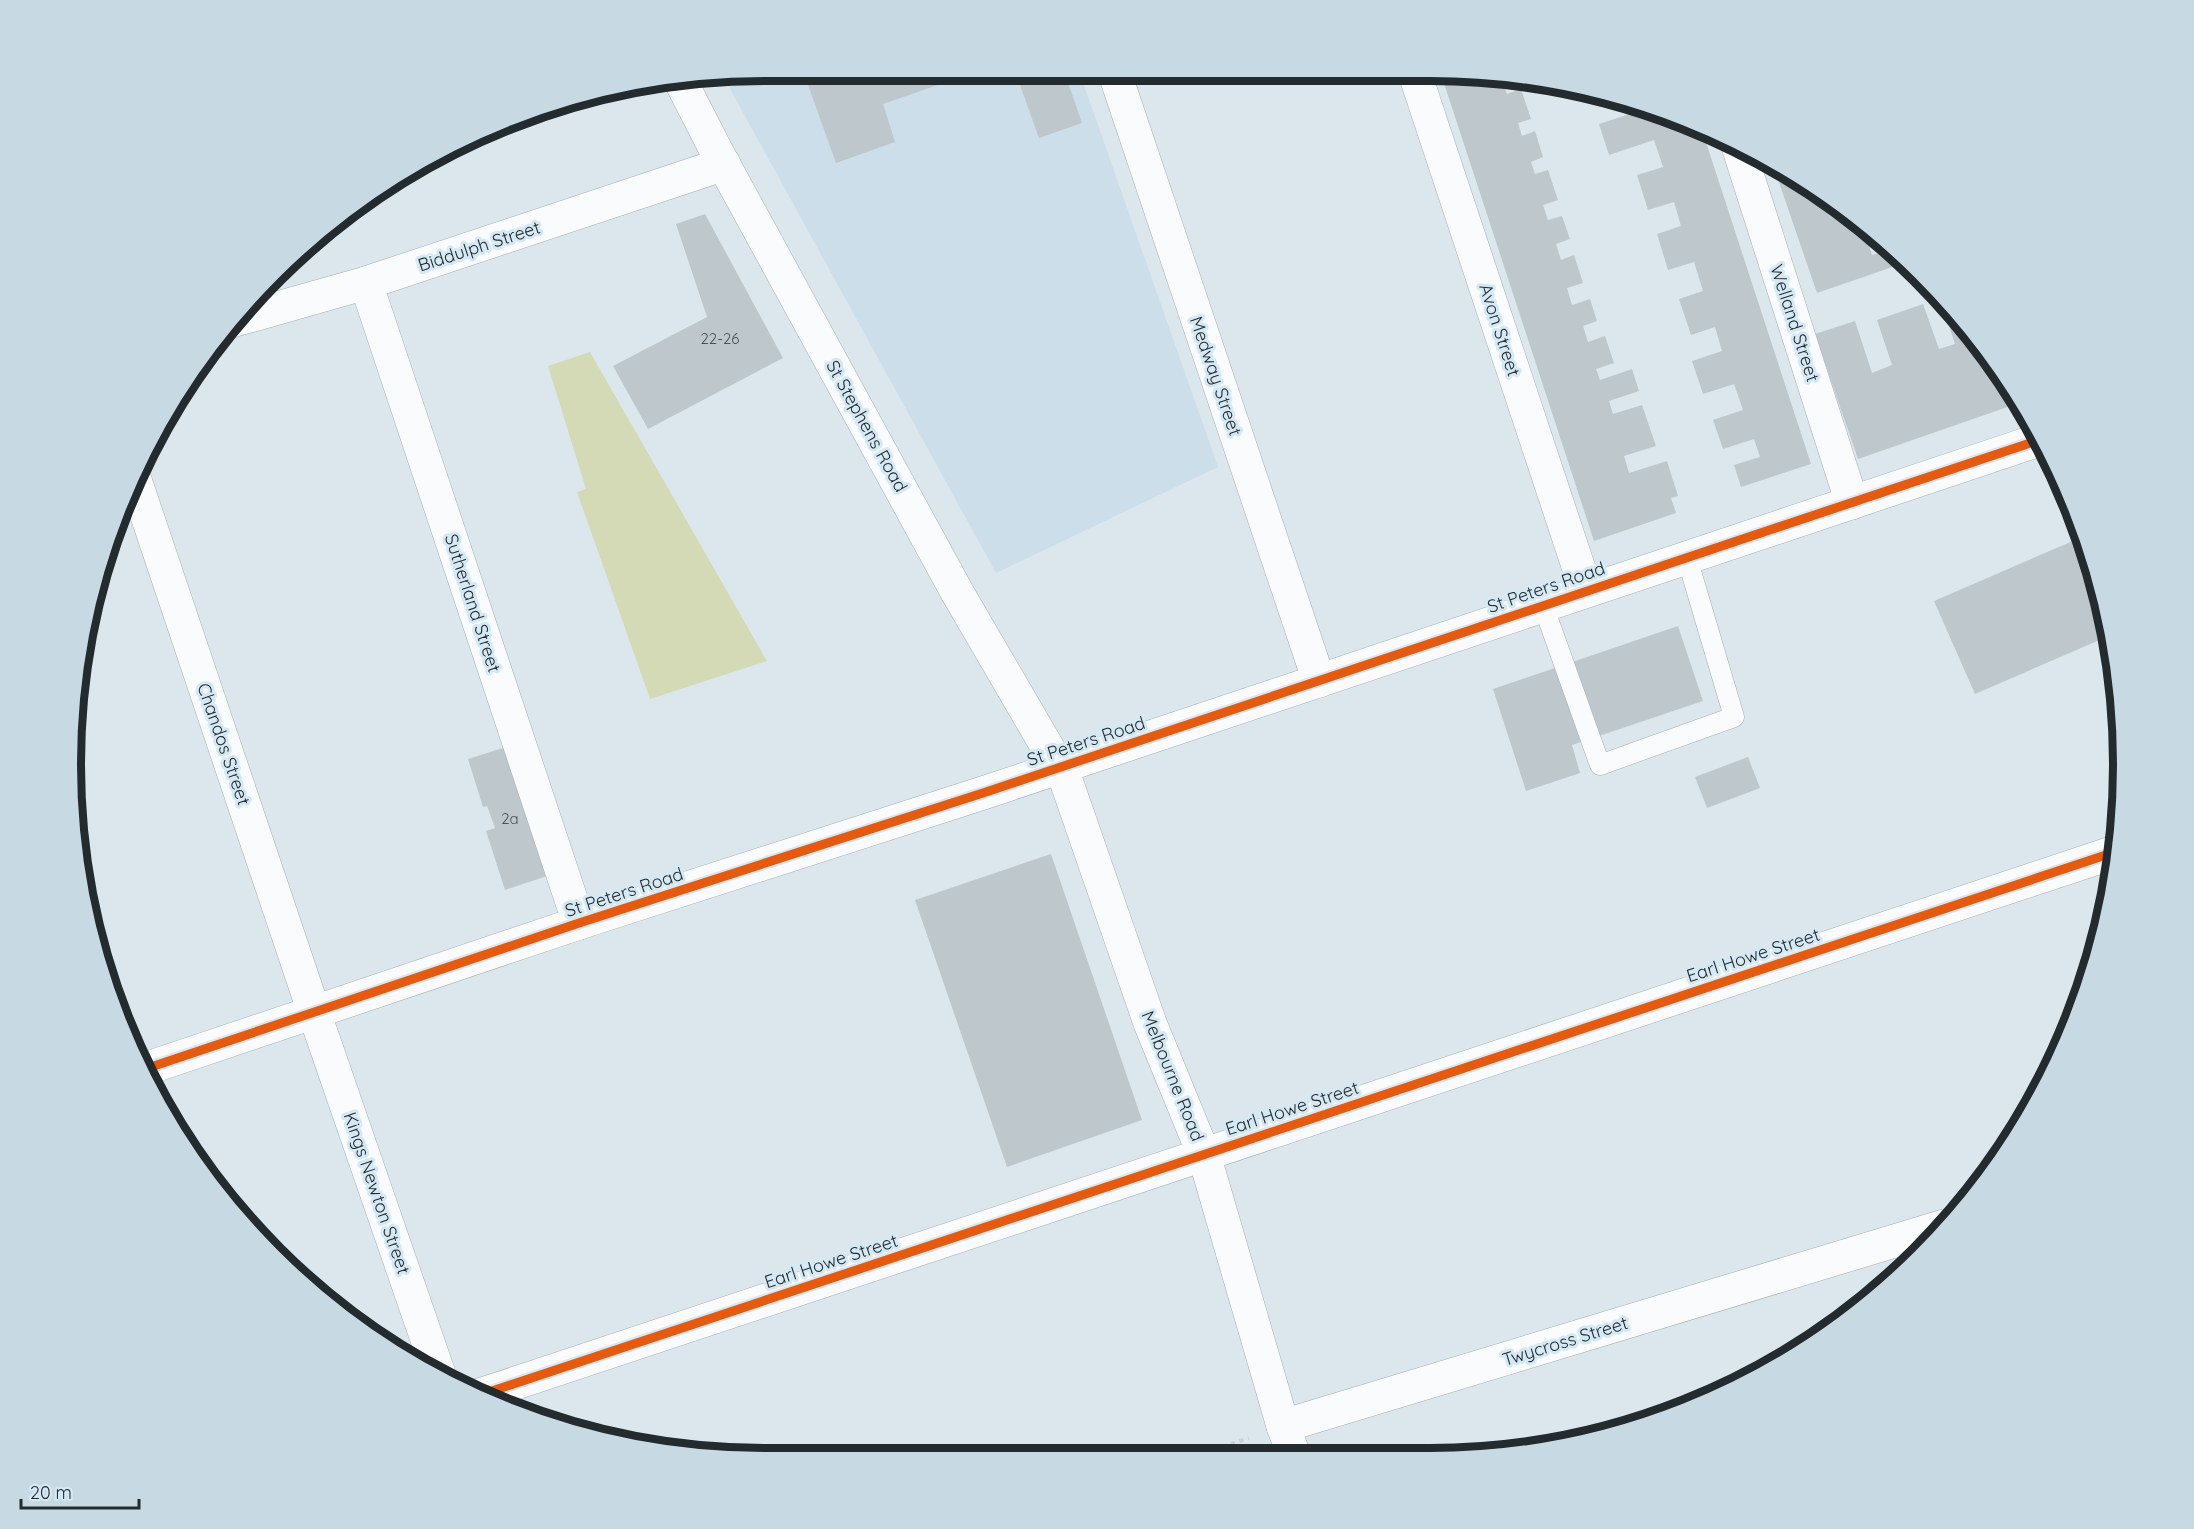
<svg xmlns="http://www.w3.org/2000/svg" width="2194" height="1529" font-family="Quicksand,sans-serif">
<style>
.built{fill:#cbdee9}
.green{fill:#d4dab6}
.building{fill:#bec7cb}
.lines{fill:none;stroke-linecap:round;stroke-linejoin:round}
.lane-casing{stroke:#a7afb4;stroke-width:21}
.street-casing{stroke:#a7afb4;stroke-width:34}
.secondary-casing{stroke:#a7afb4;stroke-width:34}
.path{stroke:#ced1d3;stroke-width:4;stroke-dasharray:4.5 4.5;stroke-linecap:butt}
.lane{stroke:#fafbfc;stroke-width:20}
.street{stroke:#fafbfc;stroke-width:33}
.secondary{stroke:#fafbfc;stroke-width:33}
.cycleway-casing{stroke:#d5e9f4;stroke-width:13}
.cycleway{stroke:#e8590c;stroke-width:9}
.labels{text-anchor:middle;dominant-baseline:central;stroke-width:6;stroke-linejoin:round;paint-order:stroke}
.number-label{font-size:15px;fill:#4a5256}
.street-label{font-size:18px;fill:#232b2f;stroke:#d5e9f4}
.rim{fill:none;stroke:#232b2f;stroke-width:8}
</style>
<rect width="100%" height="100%" fill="#dce7ed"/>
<polygon class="built" points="765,71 1079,71 1218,467 996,573 723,76"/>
<polygon class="green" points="590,352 767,661 650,699 577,492 586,489 548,366"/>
<g class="building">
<polygon points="803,71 978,71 883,104 895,142 836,163"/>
<polygon points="1015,71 1064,71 1082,123 1039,138"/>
<polygon points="1440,71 1508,78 1502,80 1507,94 1521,89 1531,119 1518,123 1522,136 1535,131 1543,157 1531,162 1535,174 1548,170 1558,200 1543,205 1548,220 1562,216 1570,239 1556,244 1561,260 1574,255 1583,283 1567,288 1572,305 1590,299 1597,321 1583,326 1588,342 1605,336 1614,363 1596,369 1600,380 1632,369 1639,391 1609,401 1613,414 1642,405 1656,446 1624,456 1629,473 1667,461 1678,496 1671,498 1676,513 1594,541"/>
<polygon points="1642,110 1702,130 1811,464 1741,487 1734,465 1760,457 1754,439 1723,449 1713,420 1743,410 1734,384 1703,394 1692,361 1722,351 1715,327 1691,335 1679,299 1703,291 1694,262 1668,270 1657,234 1681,226 1674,202 1648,210 1637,175 1663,167 1654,140 1609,155 1599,124"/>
<polygon points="1773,165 1852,214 1875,234 1866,237 1872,255 1892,249 1907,262 1817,293"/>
<polygon points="705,214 783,358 648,429 613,366 707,317 676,224"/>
<polygon points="1923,304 1939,349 1955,344 1942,305 1945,304 2007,379 2019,403 1858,459 1815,334 1855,321 1872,373 1892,365 1877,320"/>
<polygon points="2082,537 2111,635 1975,694 1934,601"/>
<polygon points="1678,626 1703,701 1572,745 1580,773 1526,791 1493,689"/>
<polygon points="506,747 547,876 505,890 486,831 495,828 487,806 483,807 468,759"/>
<polygon points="1748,757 1760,788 1707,808 1695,777"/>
<polygon points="1051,854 1142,1120 1007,1167 915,900"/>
</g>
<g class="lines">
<defs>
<polyline id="lane" points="1543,605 1600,765 1734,717 1687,558"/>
<g id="street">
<polyline points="1114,71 1319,681"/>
<polyline points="1414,71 1586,590"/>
<polyline points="681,82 719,156 957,592 1059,767"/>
<polyline points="1737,143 1852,503"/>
<polyline points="366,283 579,923"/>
<polyline points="232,321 366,283 724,164"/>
<polyline points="134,477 314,1012 439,1374"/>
<polyline points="1061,766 1150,1023 1204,1155 1283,1426 1295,1458"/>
<polyline points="480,1395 2115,852"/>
<polyline points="1283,1426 1944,1226"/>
</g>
<polyline id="secondary" points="142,1070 579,923 986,792 2039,440"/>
</defs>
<use href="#lane" class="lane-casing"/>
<use href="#street" class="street-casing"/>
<use href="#secondary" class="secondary-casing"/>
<polyline class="path" points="1188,1458 1249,1438"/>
<use href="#lane" class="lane"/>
<use href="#street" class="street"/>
<use href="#secondary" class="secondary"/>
<defs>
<g id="cycleway">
<polyline points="142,1070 579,923 986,792 2039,440"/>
<polyline points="480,1395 2115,852"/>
</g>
</defs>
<use href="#cycleway" class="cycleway-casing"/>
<use href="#cycleway" class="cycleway"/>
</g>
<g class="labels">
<g class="number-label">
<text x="720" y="338">22-26</text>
<text x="510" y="818">2a</text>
</g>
<g class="street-label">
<text transform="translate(479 246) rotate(-18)">Biddulph Street</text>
<text transform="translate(1795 323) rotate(72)">Welland Street</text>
<text transform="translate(1500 330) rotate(72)">Avon Street</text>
<text transform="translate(1216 376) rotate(71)">Medway Street</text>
<text transform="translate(867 426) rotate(61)">St Stephens Road</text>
<text transform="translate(1546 587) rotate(-19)">St Peters Road</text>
<text transform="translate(473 603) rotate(72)">Sutherland Street</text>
<text transform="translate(1086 741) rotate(-18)">St Peters Road</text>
<text transform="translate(224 744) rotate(71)">Chandos Street</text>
<text transform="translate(624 892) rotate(-18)">St Peters Road</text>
<text transform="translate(1753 955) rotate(-18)">Earl Howe Street</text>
<text transform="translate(1173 1076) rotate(68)">Melbourne Road</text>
<text transform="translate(1292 1108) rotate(-18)">Earl Howe Street</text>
<text transform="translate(377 1193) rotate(71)">Kings Newton Street</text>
<text transform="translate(831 1261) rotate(-18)">Earl Howe Street</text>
<text transform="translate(1565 1341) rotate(-17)">Twycross Street</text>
</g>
</g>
<path d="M0 0H2194V1529H0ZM764 81H1430A683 683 0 0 1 2113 764V765A683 683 0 0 1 1430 1448H764A683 683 0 0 1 81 765V764A683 683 0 0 1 764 81Z" fill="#c7dae4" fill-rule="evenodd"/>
<path class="rim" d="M764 81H1430A683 683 0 0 1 2113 764V765A683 683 0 0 1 1430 1448H764A683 683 0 0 1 81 765V764A683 683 0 0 1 764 81Z"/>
<path d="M21 1499v9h118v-9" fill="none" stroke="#232b2f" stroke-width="3"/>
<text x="30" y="1499" font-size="18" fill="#232b2f" stroke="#d5e9f4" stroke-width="4.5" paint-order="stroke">20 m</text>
</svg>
